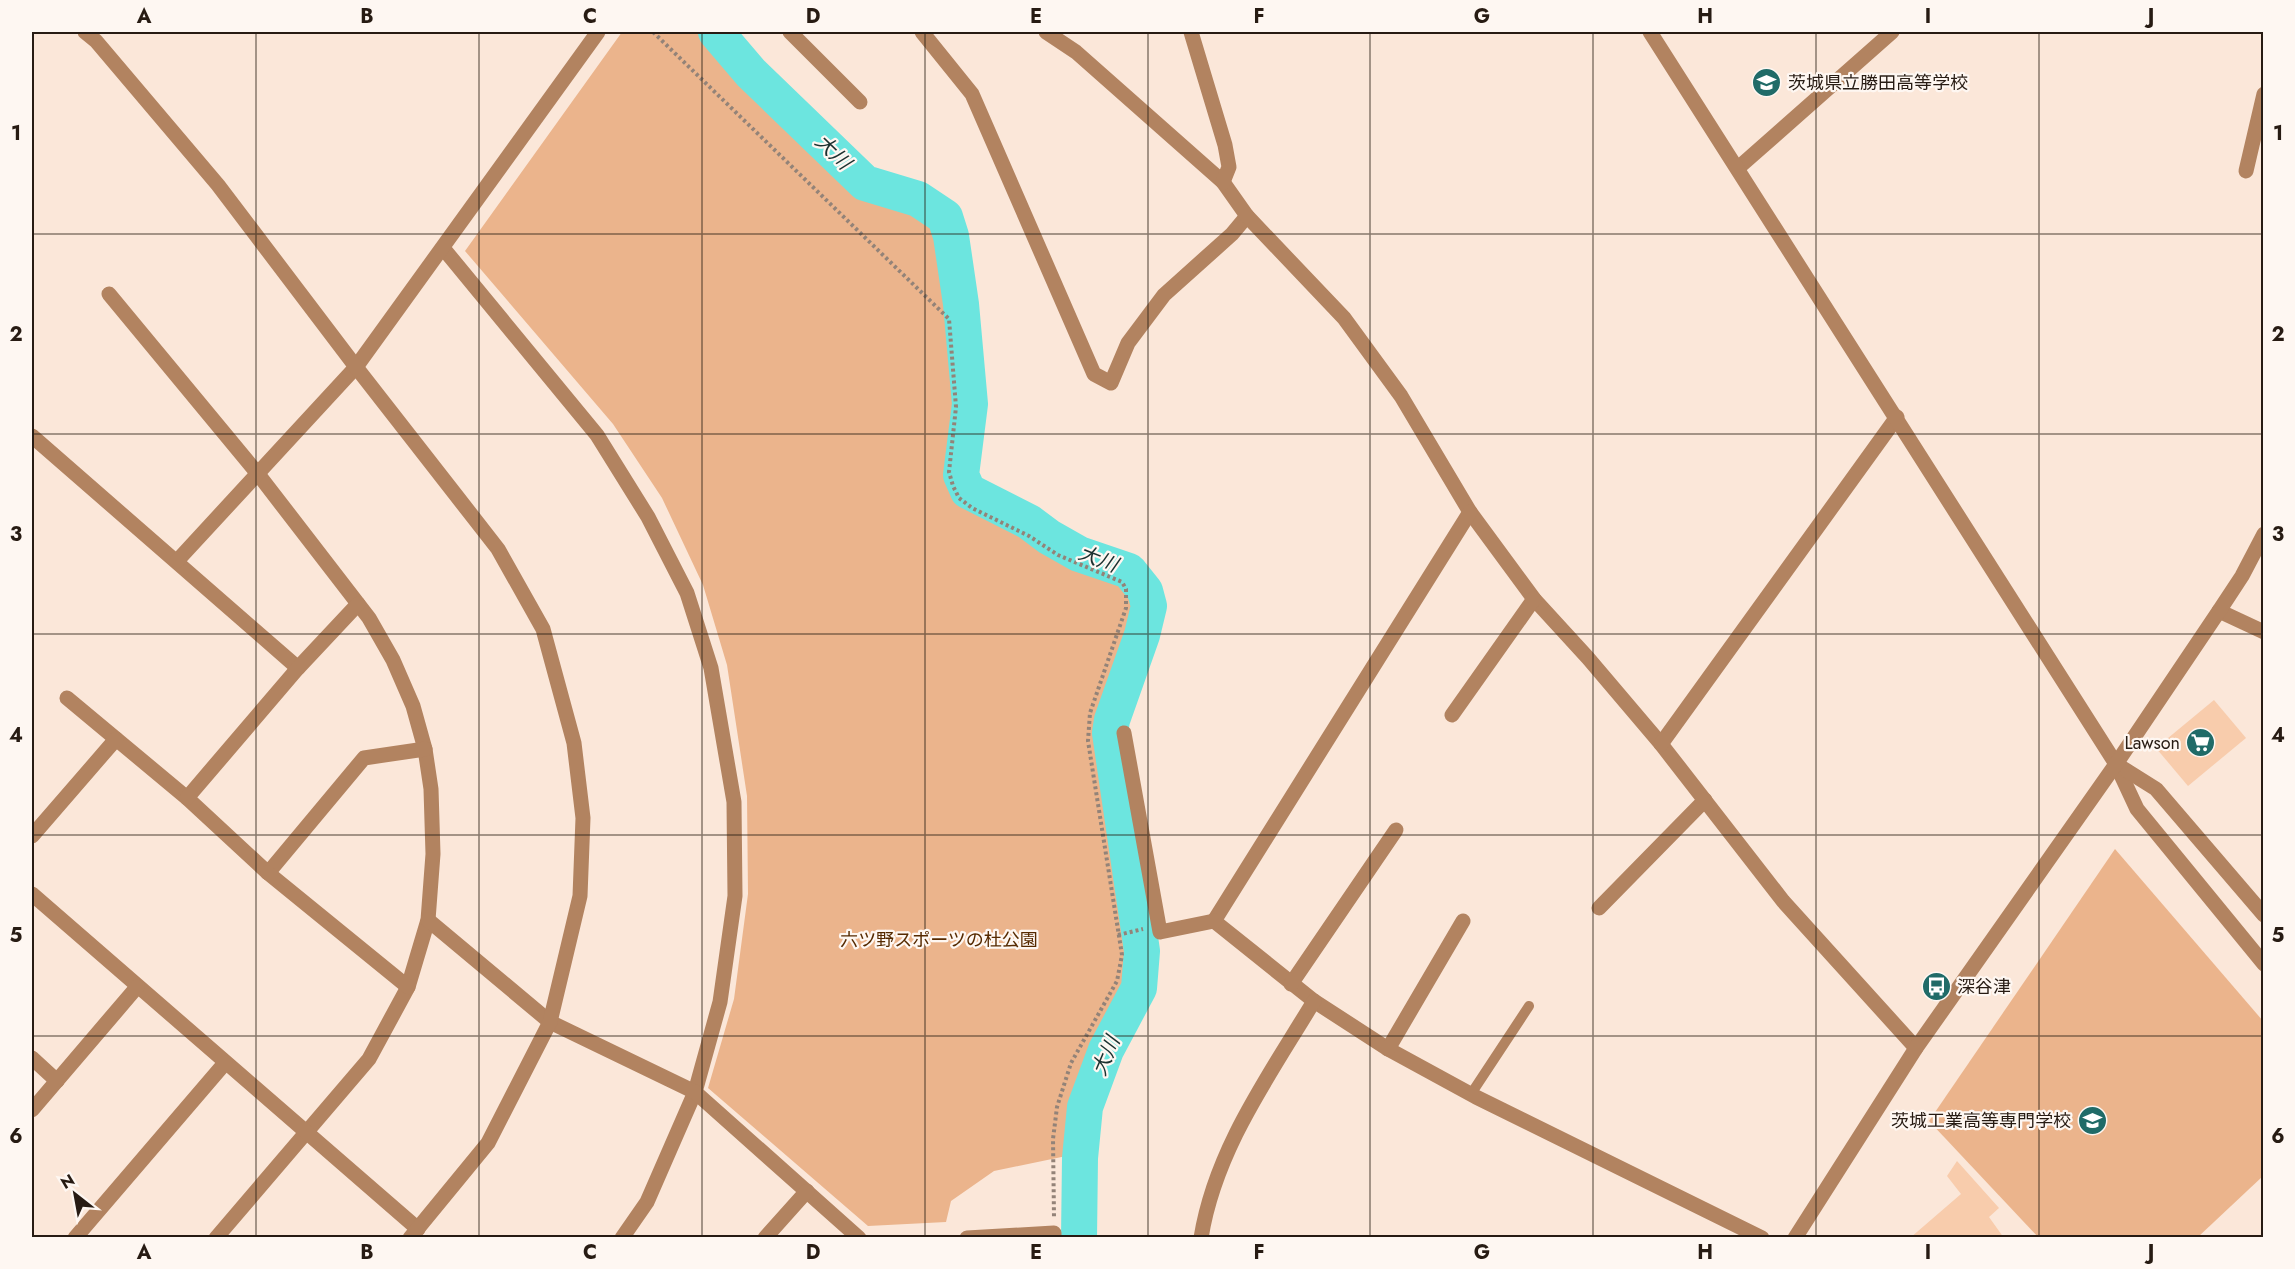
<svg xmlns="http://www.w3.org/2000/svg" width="2295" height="1269" font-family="Jost,'Noto Sans JP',sans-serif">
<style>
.green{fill:#ebb48c}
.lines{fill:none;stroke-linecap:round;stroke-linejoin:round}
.river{stroke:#6ce5df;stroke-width:36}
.building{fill:#f8ccac}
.path{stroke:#938378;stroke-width:4;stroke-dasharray:3 3;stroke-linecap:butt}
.service{stroke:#b28360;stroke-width:10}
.minor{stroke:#b28360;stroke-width:15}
.tertiary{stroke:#b28360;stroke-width:15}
.grid{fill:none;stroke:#271b13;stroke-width:1.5;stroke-opacity:0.55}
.labels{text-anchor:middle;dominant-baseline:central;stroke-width:4.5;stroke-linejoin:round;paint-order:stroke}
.poi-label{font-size:18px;fill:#271b13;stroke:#fef7f2;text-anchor:start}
.park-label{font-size:18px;fill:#562a00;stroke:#fef7f2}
.water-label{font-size:20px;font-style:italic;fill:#1a302f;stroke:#fef7f2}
.neatline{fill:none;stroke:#271b13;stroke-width:2}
.grid-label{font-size:20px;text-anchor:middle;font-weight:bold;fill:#271b13}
</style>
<rect width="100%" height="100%" fill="#fbe7d9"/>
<g class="green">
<polygon points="622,32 697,32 858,189 927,213 942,228 948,249 957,316 964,386 956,466 960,488 971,500 1020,525 1069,555 1128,577 1140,591 1144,606 1106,733 1138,949 1134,987 1102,1049 1082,1108 1076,1154 994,1171 951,1201 946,1222 868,1226 708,1088 734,999 748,894 747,796 727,665 703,585 662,498 613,424 465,251"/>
<polygon points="2115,849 2263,1021 2263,1176 2198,1237 2038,1237 1929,1121"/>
</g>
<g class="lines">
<polyline class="river" points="716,32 751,73 865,183 918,199 945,217 951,236 961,304 970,404 961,475 968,491 1029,522 1049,537 1079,554 1129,571 1145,591 1149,606 1142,635 1112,720 1110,733 1142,951 1139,988 1106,1050 1085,1107 1080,1158 1079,1238"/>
</g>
<g class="building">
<polygon points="2214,700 2246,738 2188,786 2156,748"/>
<polygon points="1957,1161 1999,1208 1989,1217 2004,1238 1910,1238 1961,1194 1947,1176"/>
</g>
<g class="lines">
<g class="path">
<polyline points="653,32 949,319 956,407 949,472 953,486 959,498 972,508 1029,536 1058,555 1122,582 1126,589 1126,608 1090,713 1088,741 1122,955 1117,981 1071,1063 1057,1107 1053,1139 1054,1217"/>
<polyline points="1118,935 1143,929"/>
</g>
<polyline class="service" points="1471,1094 1529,1006"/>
<g class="minor">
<polyline points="790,32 860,102"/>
<polyline points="922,32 972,94 1094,374 1111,383 1128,343 1164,295 1232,234 1247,216"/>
<polyline points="1046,32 1076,52 1223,182 1247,216 1344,318 1401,396 1470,512 1534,599 1588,658 1661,744 1783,901 1916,1048"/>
<polyline points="1191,32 1225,145 1229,167 1223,182"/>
<polyline points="1738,168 1892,32"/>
<polyline points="2246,171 2264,94"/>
<polyline points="443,248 597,435 648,517 687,593 711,668 734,802 735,896 720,1002 695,1092 647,1202 622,1238"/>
<polyline points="109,294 258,474 369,618 393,660 413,706 425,749 431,789 433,854 428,920 408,987 369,1059 216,1238"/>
<polyline points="32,436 298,668"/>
<polyline points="1470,512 1214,921 1314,1001 1388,1049 1476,1097 1762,1238"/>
<polyline points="177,561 356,367 598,32"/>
<polyline points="2219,611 2264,632"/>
<polyline points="67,698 187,798 268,873 364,758 425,749"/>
<polyline points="1452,715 1534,599"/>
<polyline points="1124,733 1160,932 1214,921"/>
<polyline points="1661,744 1897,417"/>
<polyline points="187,798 298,668 358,604"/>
<polyline points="32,836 116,739"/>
<polyline points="268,873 408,987"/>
<polyline points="32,894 418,1229"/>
<polyline points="1599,908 1705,800"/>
<polyline points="428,920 550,1022 695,1092 859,1238"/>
<polyline points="1291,984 1396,830"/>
<polyline points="1388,1049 1463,921"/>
<polyline points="32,1058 57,1081"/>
<polyline points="32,1110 137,987"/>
<polyline points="75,1238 225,1063"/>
<polyline points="765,1238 807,1191"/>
<polyline points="967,1238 1054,1233 1054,1238"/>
<path d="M 1201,1238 C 1215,1150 1269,1076 1314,1001"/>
</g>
<g class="tertiary">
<polyline points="85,32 96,41 218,185 356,367 498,549 543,629 574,743 583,818 580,896 550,1022 488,1143 410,1238"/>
<polyline points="1650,32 2116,764 2137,809 2264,964"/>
<polyline points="2116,764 2156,789 2264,915"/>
<polyline points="1795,1238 1916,1048 2116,764 2219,611 2242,576 2264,534"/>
</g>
</g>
<path class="grid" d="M 256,32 L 256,1238M 479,32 L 479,1238M 702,32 L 702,1238M 925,32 L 925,1238M 1148,32 L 1148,1238M 1370,32 L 1370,1238M 1593,32 L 1593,1238M 1816,32 L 1816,1238M 2039,32 L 2039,1238M 32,234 L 2264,234M 32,434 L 2264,434M 32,634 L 2264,634M 32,835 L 2264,835M 32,1036 L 2264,1036"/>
<defs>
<symbol id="school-disc" viewBox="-11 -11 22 22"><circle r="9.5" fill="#206b68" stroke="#fef7f2"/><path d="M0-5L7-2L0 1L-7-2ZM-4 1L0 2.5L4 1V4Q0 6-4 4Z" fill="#fff"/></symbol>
<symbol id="supermarket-disc" viewBox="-11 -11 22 22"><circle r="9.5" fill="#206b68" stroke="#fef7f2"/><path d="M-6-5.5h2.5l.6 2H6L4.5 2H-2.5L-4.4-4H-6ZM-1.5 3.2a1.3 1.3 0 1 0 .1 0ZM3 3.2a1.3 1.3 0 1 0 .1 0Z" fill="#fff"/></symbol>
<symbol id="bus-disc" viewBox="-11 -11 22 22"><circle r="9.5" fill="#206b68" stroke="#fef7f2"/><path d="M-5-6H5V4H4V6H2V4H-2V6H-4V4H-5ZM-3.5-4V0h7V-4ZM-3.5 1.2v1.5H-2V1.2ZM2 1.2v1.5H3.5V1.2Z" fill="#fff"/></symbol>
<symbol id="university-disc" viewBox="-11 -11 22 22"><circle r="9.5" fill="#206b68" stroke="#fef7f2"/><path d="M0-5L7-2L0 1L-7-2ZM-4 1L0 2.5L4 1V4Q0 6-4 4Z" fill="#fff"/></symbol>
</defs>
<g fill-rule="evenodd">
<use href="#school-disc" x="1750" y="66" width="33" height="33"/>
<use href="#supermarket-disc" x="2184" y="726" width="33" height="33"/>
<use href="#bus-disc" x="1920" y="970" width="33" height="33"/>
<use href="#university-disc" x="2076" y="1104" width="33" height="33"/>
</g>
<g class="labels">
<g class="poi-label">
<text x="1788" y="83">茨城県立勝田高等学校</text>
<text x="2180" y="743" text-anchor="end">Lawson</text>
<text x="1957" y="987">深谷津</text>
<text x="2071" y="1121" text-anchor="end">茨城工業高等専門学校</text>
</g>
<g class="park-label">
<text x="939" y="940">六ツ野スポーツの杜公園</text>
</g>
<g class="water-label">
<text transform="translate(833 152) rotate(44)">大川</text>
<text transform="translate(1098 559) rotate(21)">大川</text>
<text transform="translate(1106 1056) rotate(-67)">大川</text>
</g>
</g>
<rect width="2295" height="1269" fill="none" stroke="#fef7f2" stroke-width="66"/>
<g transform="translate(75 1194) rotate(329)" stroke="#fef7f2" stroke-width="4.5" paint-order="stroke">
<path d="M0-4.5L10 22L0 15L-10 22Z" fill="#271b13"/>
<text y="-9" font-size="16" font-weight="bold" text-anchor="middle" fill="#271b13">N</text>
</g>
<rect x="33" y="33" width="2229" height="1203" class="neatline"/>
<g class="grid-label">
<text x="144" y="23">A</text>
<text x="367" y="23">B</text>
<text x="590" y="23">C</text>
<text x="813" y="23">D</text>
<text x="1036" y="23">E</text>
<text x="1259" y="23">F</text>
<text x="1482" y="23">G</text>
<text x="1705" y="23">H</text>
<text x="1928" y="23">I</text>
<text x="2151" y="23">J</text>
<text x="16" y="140">1</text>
<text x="2278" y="140">1</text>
<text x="16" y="341">2</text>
<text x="2278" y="341">2</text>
<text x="16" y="541">3</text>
<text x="2278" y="541">3</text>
<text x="16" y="742">4</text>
<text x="2278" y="742">4</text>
<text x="16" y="942">5</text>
<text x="2278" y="942">5</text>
<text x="16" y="1143">6</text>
<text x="2278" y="1143">6</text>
<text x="144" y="1259">A</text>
<text x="367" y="1259">B</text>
<text x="590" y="1259">C</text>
<text x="813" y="1259">D</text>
<text x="1036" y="1259">E</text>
<text x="1259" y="1259">F</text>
<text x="1482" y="1259">G</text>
<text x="1705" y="1259">H</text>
<text x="1928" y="1259">I</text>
<text x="2151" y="1259">J</text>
</g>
</svg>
